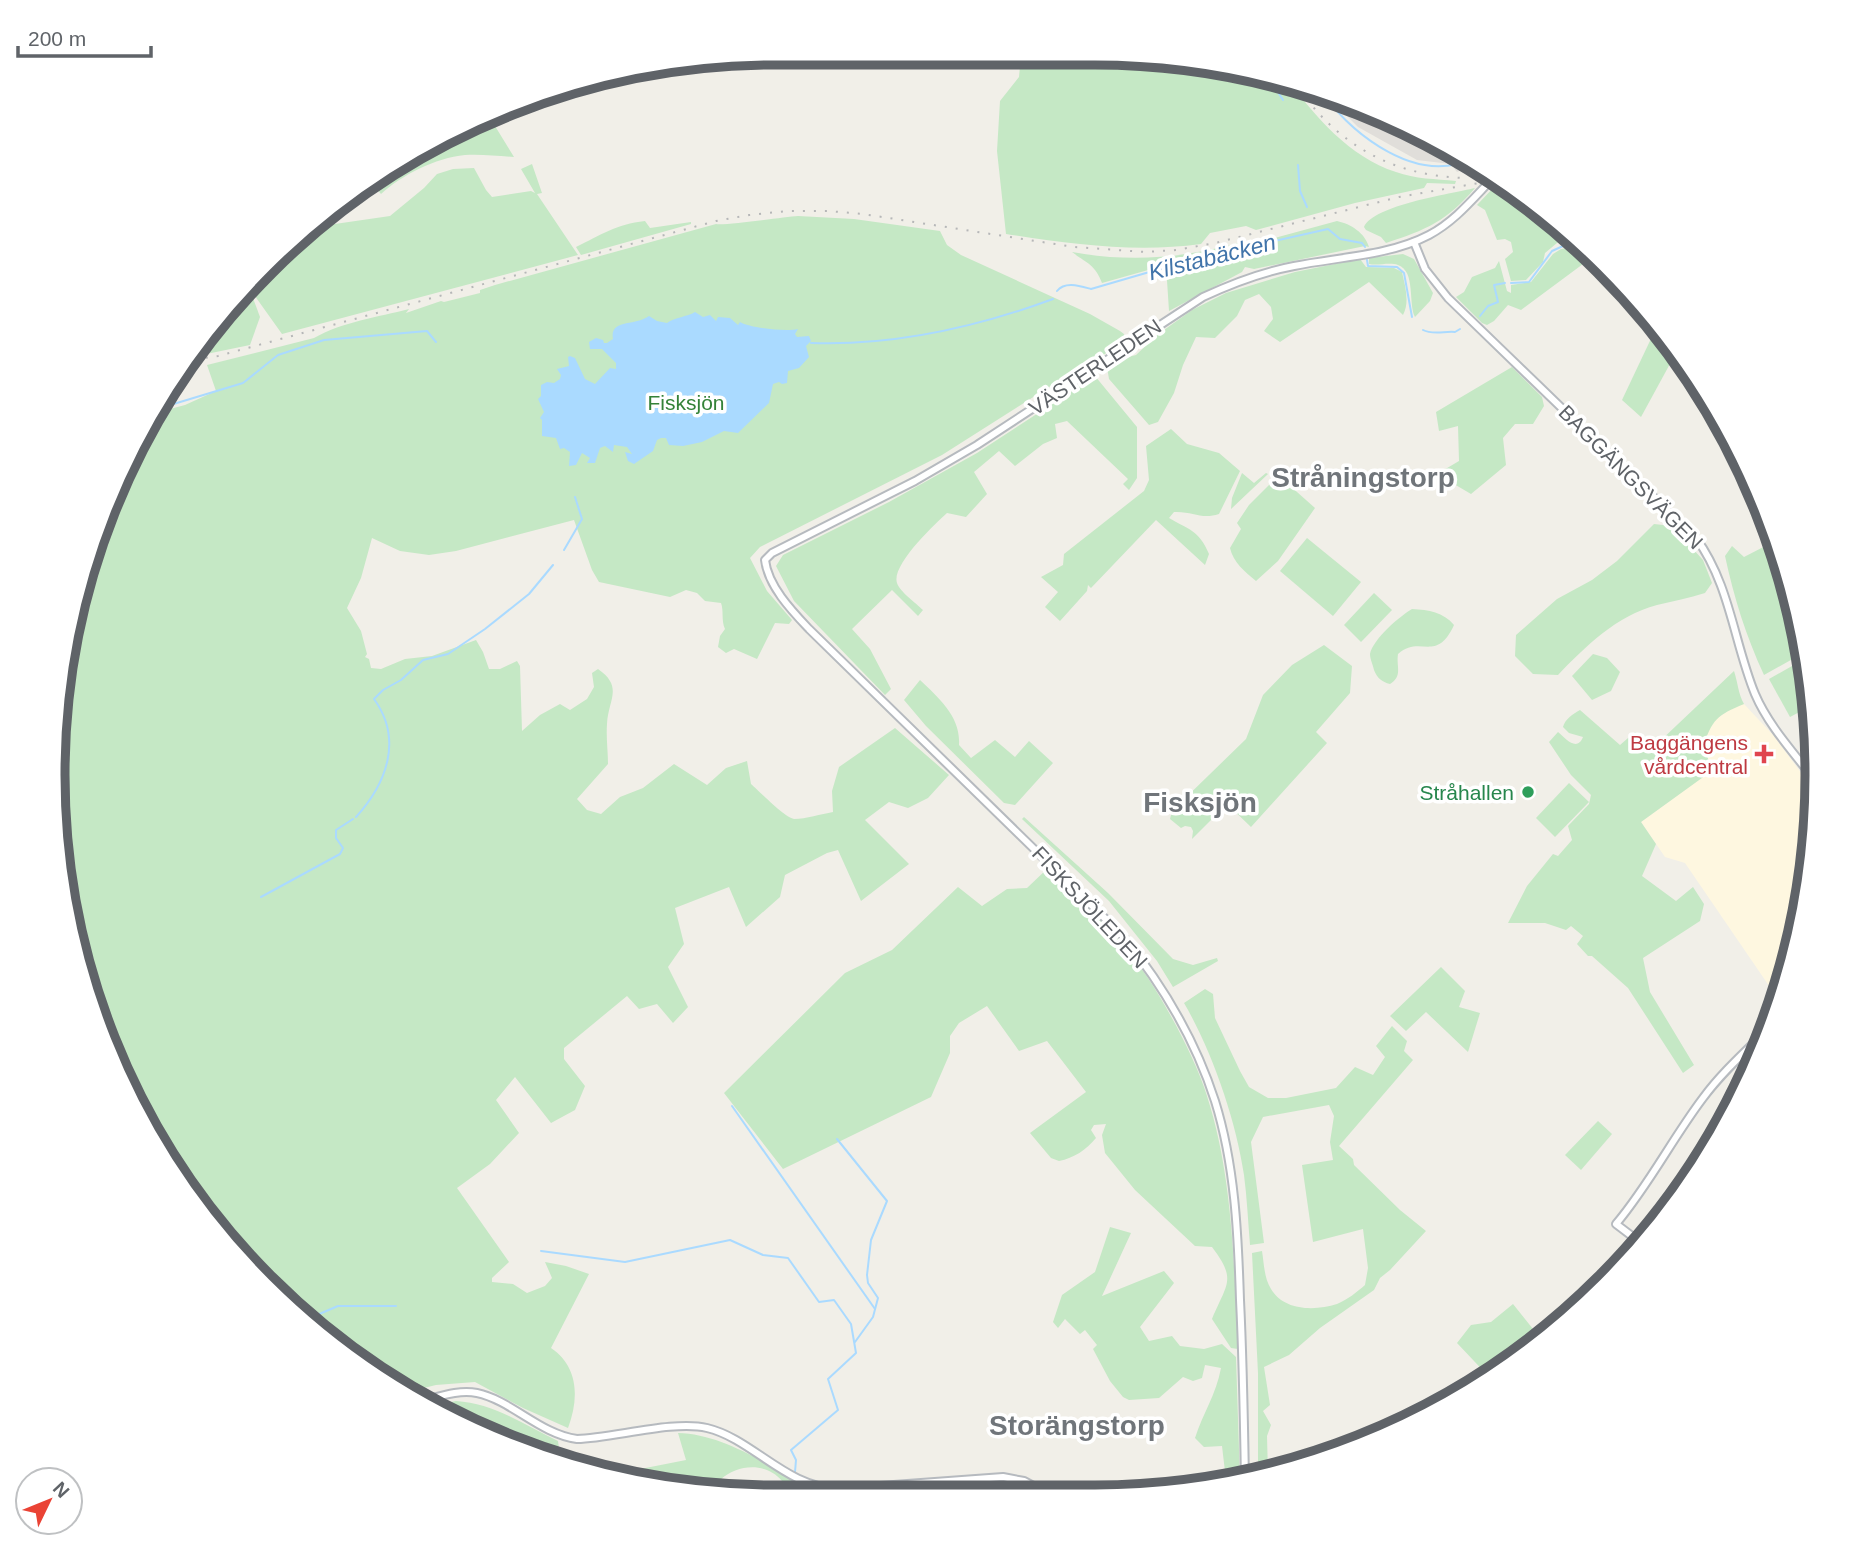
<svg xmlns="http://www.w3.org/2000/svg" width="1870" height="1550" font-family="Arial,sans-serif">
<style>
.commercial{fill:#fef7e0}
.industrial{fill:#e0deda}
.green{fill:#c5e8c5}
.water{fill:#aadaff}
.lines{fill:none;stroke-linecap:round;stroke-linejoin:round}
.stream{stroke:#aadaff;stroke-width:2}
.secondary-casing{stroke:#b6babf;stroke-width:10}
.secondary{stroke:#fff;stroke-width:6}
.rail{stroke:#b6b7b8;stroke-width:2;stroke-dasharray:2 9;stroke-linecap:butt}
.health-dot{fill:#e0444e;stroke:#fff;stroke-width:2.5}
.leisure-dot{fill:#2e9e5b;stroke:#fff;stroke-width:2.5}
.labels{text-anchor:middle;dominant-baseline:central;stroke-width:7;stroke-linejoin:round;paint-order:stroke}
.street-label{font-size:21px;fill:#5f6368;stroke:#fff}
.park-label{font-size:21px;fill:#348238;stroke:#fff}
.health-label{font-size:21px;fill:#be3a42;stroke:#fff;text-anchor:end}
.leisure-label{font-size:21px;fill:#27864d;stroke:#fff;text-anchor:end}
.water-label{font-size:23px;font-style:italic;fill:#4174aa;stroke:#fff}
.district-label{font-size:28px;font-weight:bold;fill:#70757a;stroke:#fff}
.rim{fill:none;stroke:#5f6368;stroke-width:9}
</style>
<rect width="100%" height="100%" fill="#f1efe8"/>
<polygon class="commercial" points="1744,704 1773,735 1816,793 1804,916 1778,999 1685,863 1665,857 1641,822 1712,770 1703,747 1711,723 1730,709"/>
<polygon class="industrial" points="1343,98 1372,108 1478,164 1457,172 1451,164 1417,160 1358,127 1335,104"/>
<g class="green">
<path d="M 1020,54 L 1143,54 L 1282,77 L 1286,78 C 1315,116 1349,157 1396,172 C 1415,179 1436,179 1456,181 L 1455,184 L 1427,183 L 1424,188 L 1355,203 L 1256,230 L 1246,226 L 1210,233 L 1201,244 C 1135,253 1071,244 1006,234 L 997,151 L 1000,101 L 1019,77 L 1021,56 Z"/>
<path d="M 532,100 L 527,107 L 495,126 L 514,157 C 498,156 481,154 465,155 C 435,158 402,175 381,194 L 371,182 L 414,149 Z"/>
<polygon points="532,164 542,193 537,194 578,255 282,334 247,285 264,264 307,231 321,226 390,216 424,188 437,174 453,169 474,168 486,190 492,197 531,191 535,193 521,169"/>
<polygon points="1508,184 1573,237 1557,243 1545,253 1543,262 1526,280 1511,281 1505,259 1513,252 1511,242 1505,239 1497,240 1485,210 1477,205 1495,186"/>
<path d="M 1475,188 C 1447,221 1426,230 1386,243 L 1381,237 L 1366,230 L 1364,227 C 1374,205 1450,194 1475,188 Z"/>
<path d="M 798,216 L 854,219 L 940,231 L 947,245 L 961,255 L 1090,314 L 1120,331 L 1124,334 L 1125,340 L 1096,360 L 1090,361 L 942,455 L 760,547 L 750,558 L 767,591 L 792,620 L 789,624 L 775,623 L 757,659 L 734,649 L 726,653 L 718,647 L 720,636 L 725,629 C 721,620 724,611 721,603 L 705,601 L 697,593 L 686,590 L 670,597 L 599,582 L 592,570 L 574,520 L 456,551 L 429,555 L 400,551 L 372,538 L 361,578 L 347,608 L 361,631 L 367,654 L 365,657 L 369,659 L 371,668 L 381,669 L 405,659 L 432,656 L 476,640 L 483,652 L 489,669 L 500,669 L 517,661 L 520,666 L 522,731 L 540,715 L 560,704 L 570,710 L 587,699 L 594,687 L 592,673 L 598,669 C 624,687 608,700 607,724 C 606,738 608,751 608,764 L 577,799 L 587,810 L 601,814 L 620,797 L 643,788 L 674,764 L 707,785 L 726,768 L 747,761 L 751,784 C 759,791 785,818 794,819 C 806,819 821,814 833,812 L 832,791 L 839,767 L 895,728 L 949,775 L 928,798 L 908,808 L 889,802 L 865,820 L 909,864 L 861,901 L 838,850 L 827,853 L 785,875 L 780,897 L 746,927 L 729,887 L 675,908 L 684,944 L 668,967 L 688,1007 L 673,1023 L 657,1004 L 639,1009 L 627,996 L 564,1048 L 564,1059 L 585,1086 L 575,1110 L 551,1123 L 515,1077 L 496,1100 L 519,1133 L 490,1164 L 457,1188 L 509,1262 L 492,1278 L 492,1282 L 513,1284 L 527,1293 L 545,1286 L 552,1278 L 545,1262 L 566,1266 L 589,1274 L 551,1348 C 579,1367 579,1399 568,1428 L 523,1408 L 475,1382 L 436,1385 L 403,1393 L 298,1318 L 185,1188 L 193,1187 L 194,1176 L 175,1166 L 169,1167 L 108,1052 L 59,870 L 55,768 L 70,757 L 55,742 L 54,727 L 91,543 L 155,413 L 185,405 L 216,391 L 207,365 L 314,338 C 342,322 378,317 409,309 L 406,313 L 441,301 L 444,302 L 480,293 L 480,290 L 495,285 L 716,224 C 723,226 783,217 798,216 Z"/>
<path d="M 645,221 L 650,228 L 691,222 L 691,224 L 581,255 L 576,247 C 601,235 616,224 645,221 Z"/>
<path d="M 1337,221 C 1351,224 1365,233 1369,247 L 1365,246 L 1254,269 L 1245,267 L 1242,272 L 1169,311 L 1166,265 L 1102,283 C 1095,264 1086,263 1072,252 C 1132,263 1187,258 1245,241 L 1252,244 Z"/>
<polygon points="1583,245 1599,258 1583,264 1521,310 1508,305 1494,321 1487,325 1482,323 1456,297 1464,292 1472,277 1495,268 1499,261 1507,291 1511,293 1511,285 1531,282 1553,254 1561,249"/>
<path d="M 1403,254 L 1414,259 L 1433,293 L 1430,301 L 1415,317 C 1408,304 1416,271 1398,265 C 1389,262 1378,266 1369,264 L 1369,258 Z"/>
<path d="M 1360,259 L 1366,267 L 1394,268 L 1402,272 C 1405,286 1410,302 1403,315 L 1369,282 L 1280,342 L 1264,331 L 1273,319 L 1271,307 L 1259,294 L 1245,300 L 1237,316 L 1215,338 L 1196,337 L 1183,365 L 1174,393 L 1158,422 L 1149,425 L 1109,379 L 1107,367 L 1116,360 L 1136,355 L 1157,335 L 1192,310 L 1226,293 L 1295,272 Z"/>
<polygon points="240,293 253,298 260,317 250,345 187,358"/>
<polygon points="1657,326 1677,351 1641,417 1622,400"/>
<polygon points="1512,367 1542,397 1544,406 1533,424 1515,424 1503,438 1506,465 1471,494 1437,474 1459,461 1458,426 1439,431 1436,412"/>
<path d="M 1095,376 L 1137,427 L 1137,478 L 1129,490 L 1123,484 L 1128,479 L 1067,421 L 1055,424 L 1057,438 L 1043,444 L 1015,466 L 999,451 L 974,472 L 987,494 L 966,517 L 947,513 C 935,524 891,565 897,583 C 900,592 916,603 923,610 L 918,616 L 892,590 L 852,629 L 870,649 L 891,689 L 885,695 L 794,601 L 776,566 L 783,555 L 889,502 L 977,453 Z"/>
<path d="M 1171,429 L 1187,444 L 1219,453 L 1240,471 L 1219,514 C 1201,520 1193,511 1174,512 L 1169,518 C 1189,530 1199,530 1209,554 L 1205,565 L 1156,520 L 1091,588 L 1088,585 L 1087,591 L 1060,621 L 1045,607 L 1058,592 L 1041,577 L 1063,565 L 1064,554 L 1144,491 L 1149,480 L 1146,446 Z"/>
<polygon points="1242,473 1254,483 1266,473 1268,474 1231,509 1232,498"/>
<path d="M 1272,482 L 1281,490 L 1288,484 L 1315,508 L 1278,561 L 1256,581 C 1245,572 1233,562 1230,548 L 1241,529 L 1237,523 L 1249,505 Z"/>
<path d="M 1654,524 L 1672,526 L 1703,560 L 1712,583 L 1705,593 C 1689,598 1673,601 1657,605 C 1616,616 1586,646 1558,675 L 1533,674 L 1515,656 L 1516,635 L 1557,599 L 1592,580 L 1617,561 Z"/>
<polygon points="1307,538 1361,582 1333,616 1280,571"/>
<path d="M 1775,541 L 1804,634 L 1805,652 L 1764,675 C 1746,636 1734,598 1725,556 L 1732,546 L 1744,557 Z"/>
<polygon points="1374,593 1392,610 1361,642 1344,625"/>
<path d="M 1412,609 C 1429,610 1443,612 1454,625 C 1436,664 1420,634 1398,654 C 1396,667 1403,676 1390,684 C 1382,682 1377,678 1374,670 C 1373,665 1370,659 1370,654 C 1373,639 1400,616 1412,609 Z"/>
<polygon points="1324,645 1352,666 1350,693 1316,732 1327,743 1251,827 1227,804 1192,839 1193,831 1191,827 1185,826 1181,828 1170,819 1172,811 1246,739 1263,695 1292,665"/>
<polygon points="1593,654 1607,658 1620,672 1611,691 1592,700 1572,676"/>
<polygon points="1806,658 1811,706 1790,717 1769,679"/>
<path d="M 1734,671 C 1738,683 1738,693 1744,704 C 1717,715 1712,720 1703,747 L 1713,770 L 1641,822 L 1656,844 L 1642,876 L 1676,901 L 1693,887 L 1704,904 L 1700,921 L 1643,958 L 1650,992 L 1694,1065 L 1683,1073 L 1628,988 L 1592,956 L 1588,956 L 1577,944 L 1583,936 L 1571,926 L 1566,930 L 1545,923 L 1508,923 L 1527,886 L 1553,854 L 1558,856 L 1572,840 L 1568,826 L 1589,804 L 1591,795 L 1571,775 L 1549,742 L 1558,732 C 1566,739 1577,752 1583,737 L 1569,733 L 1563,727 C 1565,719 1573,714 1580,710 L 1620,745 L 1635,732 L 1658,743 Z"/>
<path d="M 920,680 C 939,698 961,717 959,745 L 971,758 L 995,740 L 1015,757 L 1029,741 L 1053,763 L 1015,805 L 1004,803 L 926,726 L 904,700 Z"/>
<polygon points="1569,783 1589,802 1555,837 1536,818"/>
<polygon points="1024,817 1108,893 1173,959 1193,965 1217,958 1218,961 1173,987 1157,961 1109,901 1022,819"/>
<path d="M 1048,868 C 1083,903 1121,937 1148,978 C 1169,1010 1196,1060 1207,1096 C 1233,1177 1234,1265 1238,1349 L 1231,1348 L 1212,1319 C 1227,1283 1237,1280 1212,1247 L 1195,1246 L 1135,1190 L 1105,1153 L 1102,1135 L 1106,1124 L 1094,1125 L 1091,1130 L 1096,1138 C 1086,1150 1074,1158 1059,1161 L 1051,1158 L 1030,1133 L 1086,1092 L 1047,1041 L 1019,1051 L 987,1006 L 959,1023 L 950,1036 L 950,1053 L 931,1097 L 783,1169 L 724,1093 L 845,973 L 892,950 L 958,887 L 982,906 L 1007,889 L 1027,888 Z"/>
<polygon points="1441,967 1465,991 1459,1007 1480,1013 1468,1052 1426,1012 1406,1031 1390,1016"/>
<path d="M 1205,989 L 1213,994 L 1215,1018 L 1240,1071 L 1249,1087 L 1268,1098 L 1286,1098 L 1336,1088 L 1355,1067 L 1373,1075 L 1385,1057 L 1376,1046 L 1392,1026 L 1407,1041 L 1404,1051 L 1413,1060 L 1339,1146 L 1353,1159 L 1354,1165 L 1400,1210 L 1426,1231 L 1390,1270 L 1380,1278 L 1374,1290 L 1320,1328 L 1289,1355 L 1264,1367 L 1270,1405 L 1263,1411 L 1271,1425 L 1267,1436 L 1268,1474 L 1258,1477 L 1258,1373 L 1252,1253 L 1262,1251 C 1264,1263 1264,1278 1271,1289 C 1284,1311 1315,1311 1337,1304 C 1347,1300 1357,1292 1365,1285 L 1368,1268 L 1363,1229 L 1313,1242 L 1302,1165 L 1333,1160 L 1330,1142 L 1334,1116 L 1329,1105 L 1263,1117 L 1251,1142 L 1264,1243 L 1250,1245 C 1248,1221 1247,1198 1244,1175 C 1236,1120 1212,1051 1184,1003 Z"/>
<polygon points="1598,1121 1612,1134 1581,1170 1565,1155"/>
<path d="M 1110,1227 L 1131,1233 L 1102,1296 L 1164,1271 L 1174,1283 L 1140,1327 L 1149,1341 L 1172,1336 L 1180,1346 L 1204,1349 L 1222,1344 L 1236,1357 L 1240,1480 L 1226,1480 L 1222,1446 L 1204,1447 L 1195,1438 C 1203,1413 1216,1395 1221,1368 L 1205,1365 L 1202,1378 L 1193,1381 L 1183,1377 L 1159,1398 L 1129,1400 L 1123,1397 L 1110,1381 L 1093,1349 L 1097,1345 L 1085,1330 L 1080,1334 L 1065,1319 L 1058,1328 L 1053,1322 L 1062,1295 L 1095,1272 Z"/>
<polygon points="1513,1304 1541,1339 1491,1379 1457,1343 1471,1325 1491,1322"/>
<path d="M 456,1401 C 493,1403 525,1425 558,1441 L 559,1448 L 552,1461 L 543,1459 L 427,1407 Z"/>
<path d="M 678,1433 C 730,1434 782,1476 829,1496 L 819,1496 L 797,1488 L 789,1491 L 785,1496 L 779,1496 L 782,1481 C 766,1462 738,1464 720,1480 L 724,1495 L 615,1474 L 686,1460 Z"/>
<path d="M 980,1484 C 1007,1484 1020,1484 1043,1497 L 840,1496 Z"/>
</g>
<path class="water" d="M 695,312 L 703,317 L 710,315 L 716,321 L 718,317 L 730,318 L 738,325 L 740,322 C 750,328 786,332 798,329 L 795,334 L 797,337 L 809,336 L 811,341 L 806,346 L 809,357 L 799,368 L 788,371 L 787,383 L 782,384 L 779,382 L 773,384 L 769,403 L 738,433 L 724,431 L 702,442 L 683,446 L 669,445 L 666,438 L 661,438 L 657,440 L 653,451 L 634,464 L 628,461 L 625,452 L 632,454 L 627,447 L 614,445 L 613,452 L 605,446 L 600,448 L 595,463 L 587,463 L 590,458 L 582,453 L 576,465 L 569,466 L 570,452 L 564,448 L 560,449 L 556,438 L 542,436 L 542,420 L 540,418 L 544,412 L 538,399 L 541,396 L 541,385 L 547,382 L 554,383 L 560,379 L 561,375 L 557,369 L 569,366 L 568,357 L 570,356 L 575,358 L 585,379 L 595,384 L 610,368 L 616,369 L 616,363 L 602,349 L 590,349 L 589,342 L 596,338 L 603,340 L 604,343 L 607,343 L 613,339 C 609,319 636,326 649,316 L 657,321 L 667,323 C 675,317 687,317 695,312 Z"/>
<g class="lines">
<g class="stream">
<polyline points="1267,75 1283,100"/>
<path d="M 1321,90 C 1346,130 1407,177 1457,164"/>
<polyline points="1298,165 1300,191 1307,207"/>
<polyline points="1367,260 1368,266 1397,267 1404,273 1412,317"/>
<polyline points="1511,283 1529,282 1552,251 1563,246 1581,244"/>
<path d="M 1057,291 C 1065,281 1080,286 1091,289 L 1194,259 L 1328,229 L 1340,239 L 1362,243 L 1365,247"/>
<polyline points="1480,316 1488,306 1498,302 1494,285 1505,283"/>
<path d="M 1423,330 C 1432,335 1445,331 1455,332 L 1460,329"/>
<path d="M 811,343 C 893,346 977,327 1053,299"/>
<polyline points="157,409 243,383 278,355 324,340 427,331 436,342"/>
<polyline points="564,550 582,519 575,497"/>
<path d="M 356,817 C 387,783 403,739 374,699 L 383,690 L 401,680 L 423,660 L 448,654 L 485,629 L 529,594 L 553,565"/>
<polyline points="261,897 340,854 343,848 336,838 336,830 353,819"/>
<polyline points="732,1106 875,1309"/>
<polyline points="837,1139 887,1201 871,1240 867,1275 868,1283 878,1298 873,1317 855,1342"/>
<polyline points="541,1251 625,1262 730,1240 763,1255 788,1258 819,1302 834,1300 851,1324 856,1353 828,1379 838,1410 791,1450 796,1460 795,1472"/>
<polyline points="303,1321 338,1306 396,1306"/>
<polyline points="781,1496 791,1482"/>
</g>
<defs>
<g id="secondary">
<path d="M 1414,242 L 1425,269 L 1448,298 L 1696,538 C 1730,584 1734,643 1755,694 C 1769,727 1796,755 1817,783"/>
<path d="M 1641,1243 L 1616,1224 C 1649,1185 1672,1139 1703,1098 C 1722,1072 1747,1050 1770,1027"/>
<path d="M 417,1402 C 436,1398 457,1389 477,1393 C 511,1400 540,1434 577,1439 C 613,1438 674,1420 707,1428 C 753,1439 786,1488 839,1489 L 1003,1477 L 1024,1481 L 1054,1497"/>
<path d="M 1245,1481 C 1244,1421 1243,1360 1240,1300 C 1238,1234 1235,1165 1215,1101 C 1195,1039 1163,985 1122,935 L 809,629 C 792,611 768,586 765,560 L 772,553 L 915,481 L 977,445 L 1203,297 C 1233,283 1262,272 1294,266 C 1338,257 1389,256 1429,235 C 1457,220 1475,196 1497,174"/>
</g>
</defs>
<use href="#secondary" class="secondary-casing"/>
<use href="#secondary" class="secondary"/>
<g class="rail">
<path d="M 1294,81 C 1334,143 1391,176 1465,178"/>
<polyline points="184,361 218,356 716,221 749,215 787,211 828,211 863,214 1074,247 1146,252 1176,250 1215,243 1399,197 1502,179"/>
</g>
</g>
<path class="health-dot" d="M1760.5 743.5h7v7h7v7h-7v7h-7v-7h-7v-7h7z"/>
<circle class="leisure-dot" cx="1528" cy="792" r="7"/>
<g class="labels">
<g class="street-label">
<text transform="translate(1095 367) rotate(-34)">VÄSTERLEDEN</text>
<text transform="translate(1631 477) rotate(45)">BAGGÄNGSVÄGEN</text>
<text transform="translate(1090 907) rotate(47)">FISKSJÖLEDEN</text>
</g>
<g class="park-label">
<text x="686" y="402">Fisksjön</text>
</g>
<g class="health-label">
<text x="1748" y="742">Baggängens<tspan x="1748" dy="24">vårdcentral</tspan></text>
</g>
<g class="leisure-label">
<text x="1514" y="792">Stråhallen</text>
</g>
<g class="water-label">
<text transform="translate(1212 257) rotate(-14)">Kilstabäcken</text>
</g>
<g class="district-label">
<text x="1363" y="477">Stråningstorp</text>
<text x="1200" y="802">Fisksjön</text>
<text x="1077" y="1425">Storängstorp</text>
</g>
</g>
<path d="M0 0H1870V1550H0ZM775 65H1095A710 710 0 0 1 1805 775V775A710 710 0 0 1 1095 1485H775A710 710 0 0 1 65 775V775A710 710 0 0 1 775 65Z" fill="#fff" fill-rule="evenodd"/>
<path class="rim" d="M775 65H1095A710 710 0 0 1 1805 775V775A710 710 0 0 1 1095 1485H775A710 710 0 0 1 65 775V775A710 710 0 0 1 775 65Z"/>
<g transform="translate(49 1501) rotate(47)"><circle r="33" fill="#ffffff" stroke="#bfc1c3" stroke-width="2"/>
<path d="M0-5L12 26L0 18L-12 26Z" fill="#ea4335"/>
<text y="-10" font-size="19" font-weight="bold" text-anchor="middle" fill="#5f6368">N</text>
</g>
<path d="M18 46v10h133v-10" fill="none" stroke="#5f6368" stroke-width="3.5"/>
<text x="28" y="46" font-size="21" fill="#5f6368" stroke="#ffffff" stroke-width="5" paint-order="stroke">200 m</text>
</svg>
